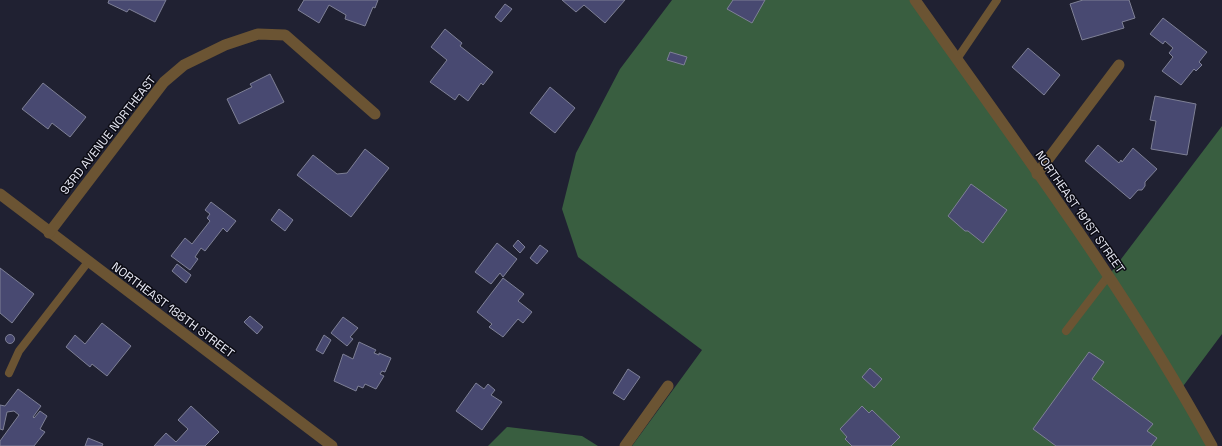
<svg xmlns="http://www.w3.org/2000/svg" width="1222" height="446" font-family="'Space Grotesk',sans-serif">
<style>
.forest{fill:#395e40}
.building{fill:#484971;stroke:#7e8096}
.lines{fill:none;stroke-linecap:round;stroke-linejoin:round}
.service{stroke:#6b5433;stroke-width:8}
.minor{stroke:#6b5433;stroke-width:11}
.labels{text-anchor:middle;dominant-baseline:central;stroke-width:3;stroke-linejoin:round;paint-order:stroke}
.street-label{font-size:12px;fill:#e6e7f3;stroke:#0b0b13}
</style>
<rect width="100%" height="100%" fill="#202132"/>
<g class="forest">
<polygon points="672,0 915,0 1109,275 1222,126 1222,334 1181,389 1211,446 632,446 702,350 578,257 562,209 576,153 620,69"/>
<polygon points="507,427 582,436 598,446 488,446"/>
</g>
<g class="building">
<polygon points="109,0 166,0 155,22 129,9 127,12 108,3"/>
<polygon points="304,0 378,0 375,8 373,7 365,26 345,19 346,15 329,5 319,23 298,10"/>
<polygon points="562,0 625,0 605,23 584,5 576,12"/>
<polygon points="733,0 765,0 752,23 727,9"/>
<polygon points="1083,0 1129,0 1135,18 1122,22 1124,28 1082,40 1070,4"/>
<polygon points="505,4 512,9 501,22 495,17"/>
<polygon points="1163,18 1207,52 1199,62 1202,65 1196,71 1194,69 1181,85 1162,71 1173,57 1169,53 1173,48 1165,41 1163,44 1150,34"/>
<polygon points="445,29 462,43 460,46 493,72 483,85 481,83 468,101 459,94 455,100 430,82 447,60 431,47"/>
<polygon points="1028,48 1060,75 1044,95 1012,67"/>
<polygon points="670,52 687,57 684,65 667,60"/>
<polygon points="270,74 284,102 239,124 227,99 252,87 250,84"/>
<polygon points="43,83 86,117 70,137 52,123 48,129 22,109"/>
<polygon points="550,87 575,108 555,133 530,113"/>
<polygon points="1155,96 1196,104 1187,155 1151,149 1156,121 1150,120"/>
<polygon points="1098,145 1119,163 1121,160 1122,162 1133,148 1157,169 1145,182 1145,186 1142,190 1138,190 1130,199 1085,161"/>
<polygon points="365,149 389,168 351,217 297,175 313,155 337,174 347,173"/>
<polygon points="971,184 1007,210 983,243 968,231 965,231 948,216"/>
<polygon points="211,202 236,221 227,232 223,228 205,251 201,248 195,257 198,259 190,270 171,256 185,238 192,244 210,221 207,218 210,214 205,210"/>
<polygon points="279,209 293,220 285,231 271,220"/>
<polygon points="518,240 525,247 520,253 513,246"/>
<polygon points="497,243 517,259 503,277 500,273 491,284 475,272"/>
<polygon points="540,245 548,251 537,264 530,258"/>
<polygon points="177,264 191,275 186,283 172,271"/>
<polygon points="0,268 34,294 12,323 0,313"/>
<polygon points="503,278 524,294 518,301 532,312 523,323 518,319 503,337 489,327 492,324 477,312"/>
<polygon points="250,316 263,327 257,334 244,322"/>
<polygon points="343,317 358,328 350,337 353,339 347,346 331,333"/>
<polygon points="102,323 131,346 107,376 92,364 90,367 66,347 75,335 85,344"/>
<circle cx="10" cy="339" r="4.5"/>
<polygon points="324,335 331,340 323,354 316,350"/>
<polygon points="359,342 376,350 374,353 379,355 379,353 391,358 385,372 382,371 380,374 384,376 376,389 365,384 363,388 358,386 356,391 334,381 343,354 353,359"/>
<polygon points="1089,352 1104,362 1092,379 1153,424 1147,431 1157,438 1151,446 1056,446 1033,429"/>
<polygon points="870,368 882,379 874,388 862,377"/>
<polygon points="628,369 640,377 624,400 613,393"/>
<polygon points="476,383 484,389 488,384 495,390 491,395 502,402 482,430 456,411"/>
<polygon points="18,389 41,406 33,417 34,418 40,411 47,416 40,429 45,432 34,446 0,446 0,441 19,415 14,411 7,412 3,430 0,429 0,405 5,406"/>
<polygon points="191,406 219,432 205,446 154,446 166,433 176,442 188,429 178,420"/>
<polygon points="862,406 869,413 872,410 900,437 891,446 852,446 845,439 847,437 840,429"/>
<polygon points="88,438 103,444 102,446 85,446"/>
</g>
<g class="lines">
<g class="service">
<polyline points="957,59 997,0"/>
<polyline points="1066,331 1109,275"/>
<polyline points="9,373 19,351 88,262"/>
</g>
<g class="minor">
<path d="M 915,0 C 1018,146 1126,289 1212,446"/>
<polyline points="1037,174 1119,65"/>
<polyline points="0,194 332,446"/>
<polyline points="49,233 164,82 184,65 225,45 258,34 285,35 375,114"/>
<polyline points="625,446 668,386"/>
</g>
</g>
<g class="labels">
<g class="street-label">
<text transform="translate(108 135) rotate(-52)">93RD AVENUE NORTHEAST</text>
<text transform="translate(1080 212) rotate(55)">NORTHEAST 191ST STREET</text>
<text transform="translate(173 310) rotate(37)">NORTHEAST 188TH STREET</text>
</g>
</g>
</svg>
